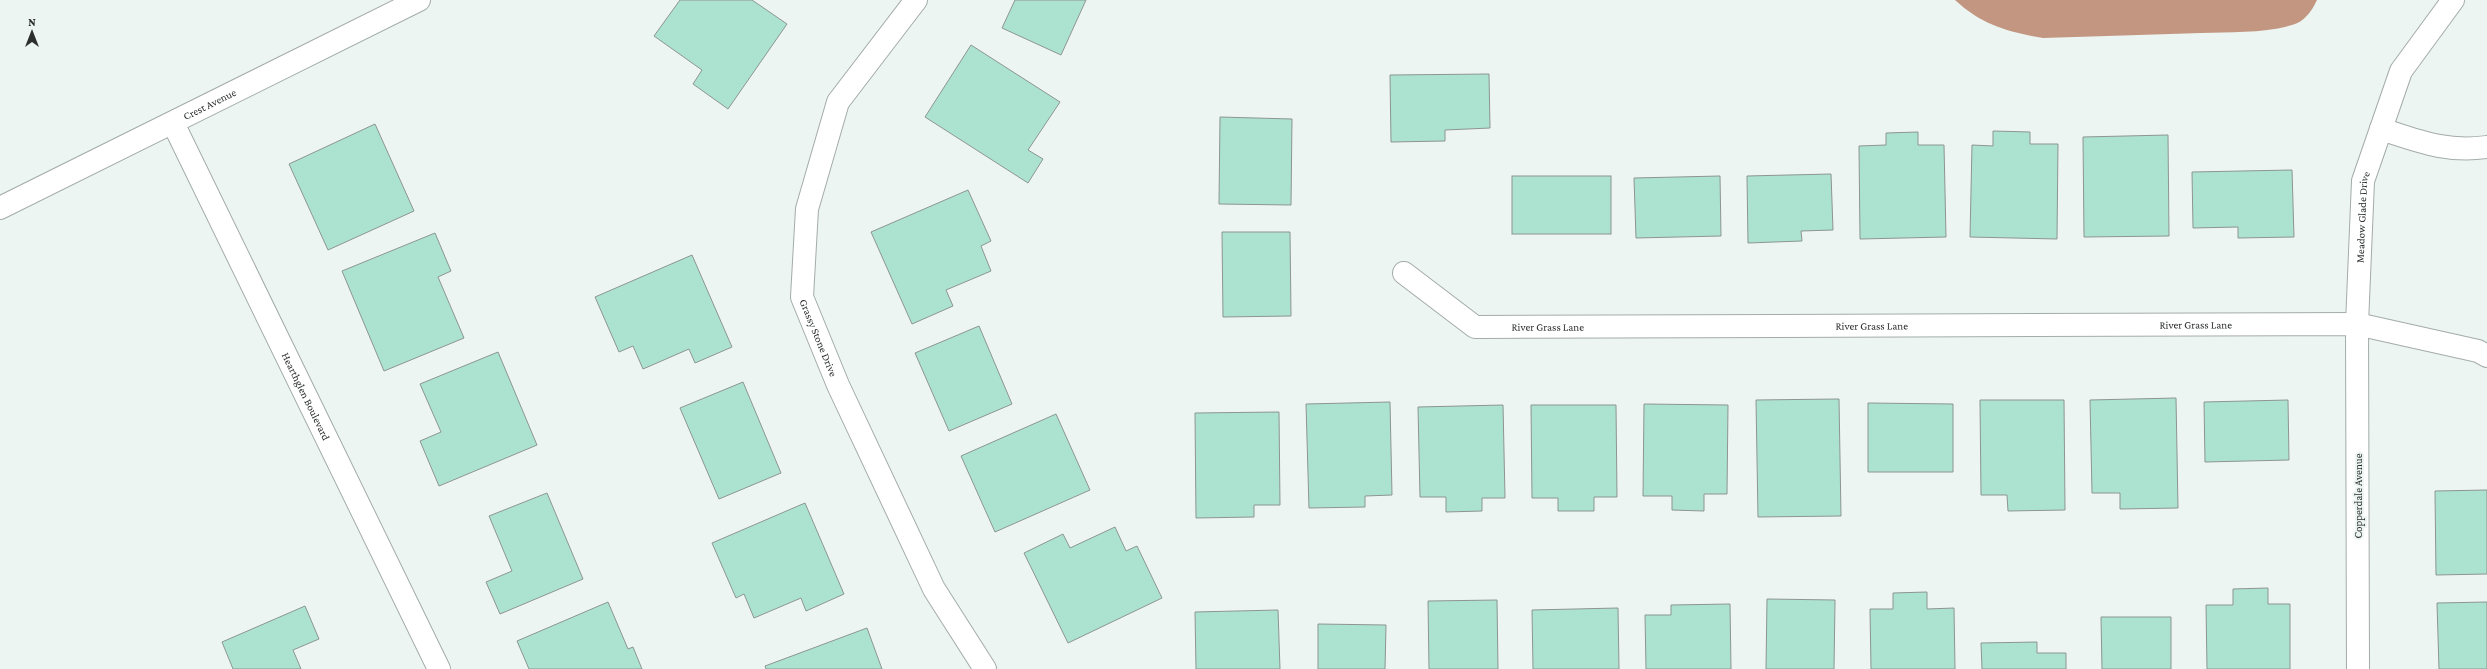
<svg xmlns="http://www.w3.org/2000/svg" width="2487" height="669" font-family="'Crimson Pro',serif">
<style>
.water{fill:#c39681}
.building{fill:#ace3d0;stroke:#8d9592}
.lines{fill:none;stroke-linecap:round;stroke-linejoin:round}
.minor-casing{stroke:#a4aca9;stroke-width:24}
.minor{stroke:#fff;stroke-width:22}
.labels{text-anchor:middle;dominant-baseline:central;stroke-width:4;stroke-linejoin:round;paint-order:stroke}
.street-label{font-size:11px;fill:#2c2f2e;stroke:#ecf5f1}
</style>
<rect width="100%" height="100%" fill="#ecf5f1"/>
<path class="water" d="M 1955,0 L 2317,0 C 2312,11 2304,22 2292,25 C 2266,33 2229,32 2201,33 C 2149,35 2096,36 2043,38 C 2008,32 1982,25 1955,0 Z"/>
<g class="building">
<polygon points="680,0 752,0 787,24 728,109 693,84 702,70 654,36"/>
<polygon points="1015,0 1086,0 1061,55 1002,28"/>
<polygon points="971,45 1060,102 1028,150 1043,159 1028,183 925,117"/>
<polygon points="1489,74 1490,128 1445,130 1445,141 1391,142 1390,75"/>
<polygon points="1220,117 1292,119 1291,205 1219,204"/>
<polygon points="375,124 414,211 328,250 289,164"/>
<polygon points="1993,131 2030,132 2030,144 2058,144 2057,239 1970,237 1972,145 1993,146"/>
<polygon points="1918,132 1918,145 1944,145 1946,237 1860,239 1859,146 1886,145 1886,133"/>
<polygon points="2168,135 2169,236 2084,237 2083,137"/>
<polygon points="2292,170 2294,237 2238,238 2238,227 2193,228 2192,172"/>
<polygon points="1831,174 1833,230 1801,231 1802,241 1748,243 1747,176"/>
<rect x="1512" y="176" width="99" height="58"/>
<polygon points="1720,176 1721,236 1636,238 1634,178"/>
<polygon points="968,190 991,241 981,246 991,271 946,290 953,306 912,324 871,232"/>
<polygon points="1222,232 1290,232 1291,316 1223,317"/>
<polygon points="435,233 451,271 438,277 464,338 384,371 342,271"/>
<polygon points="692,255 732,347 695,363 689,349 643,369 633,346 619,352 595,297"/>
<polygon points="979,326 1012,404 949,431 915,353"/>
<polygon points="498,352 537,445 439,486 420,441 441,432 420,384"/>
<polygon points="743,382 781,473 719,499 680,408"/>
<polygon points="2176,398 2178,508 2120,509 2120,493 2092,493 2090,400"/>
<polygon points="1839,399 1841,516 1758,517 1756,400"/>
<polygon points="1980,400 2064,400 2065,510 2008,511 2007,495 1981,495"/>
<polygon points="2288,400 2289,460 2205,462 2204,402"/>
<polygon points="1390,402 1392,495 1365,496 1365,507 1309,508 1306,404"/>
<polygon points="1868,403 1953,404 1953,472 1868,472"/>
<polygon points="1644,404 1728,405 1727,494 1704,494 1704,511 1672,510 1672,496 1643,496"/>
<polygon points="1503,405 1505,498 1482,498 1482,511 1446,512 1446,497 1420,497 1418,407"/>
<polygon points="1531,405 1616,405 1617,497 1594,497 1594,511 1558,511 1558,498 1532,498"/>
<polygon points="1279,412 1280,505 1254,505 1254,517 1196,518 1195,413"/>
<polygon points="1056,414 1090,490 995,532 961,456"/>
<polygon points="2487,490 2487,574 2436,575 2435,491"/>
<polygon points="547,493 583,579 500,614 486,582 512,571 489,516"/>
<polygon points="805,503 844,594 806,611 801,598 754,618 744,594 736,598 712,543"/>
<polygon points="1115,527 1126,551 1137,546 1162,598 1068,643 1024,553 1063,534 1070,548"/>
<polygon points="2268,588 2268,604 2290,604 2290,669 2207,669 2206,605 2233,605 2233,589"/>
<polygon points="1927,592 1927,609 1954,608 1955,669 1871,669 1870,609 1893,609 1893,593"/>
<polygon points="1767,599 1835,600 1834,669 1766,669"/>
<polygon points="1497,600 1498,669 1429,669 1428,601"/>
<polygon points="608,602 628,649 633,647 642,669 529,669 517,641"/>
<polygon points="2487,602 2487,669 2439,669 2437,603"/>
<polygon points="1730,604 1731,669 1646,669 1645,615 1671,615 1671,605"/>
<polygon points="305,606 319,639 293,650 301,669 233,669 222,642"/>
<polygon points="1618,608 1619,669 1533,669 1532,610"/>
<polygon points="1278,610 1280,669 1196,669 1195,612"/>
<polygon points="2101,617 2171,617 2171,669 2102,669"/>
<polygon points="1318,624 1386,625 1385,669 1318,669"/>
<polygon points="867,628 882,669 766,669 765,666"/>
<polygon points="2037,642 2037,653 2066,653 2066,669 1982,669 1981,643"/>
</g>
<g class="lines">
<defs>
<g id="minor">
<path id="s1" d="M 916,0 L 838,102 L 807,209 L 802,297 L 838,385 L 934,589 L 985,669"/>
<path id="s2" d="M 173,123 L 439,669"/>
<path d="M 2381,129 C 2418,141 2447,153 2487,147"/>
<path id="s3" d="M 0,208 L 419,0"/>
<path id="s4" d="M 1404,273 L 1475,327 L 2357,324 L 2478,351 L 2487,356"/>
<path id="s5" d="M 2358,669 L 2357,324 L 2363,181 L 2401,71 L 2453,0"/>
</g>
</defs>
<use href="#minor" class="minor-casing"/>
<use href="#minor" class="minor"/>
</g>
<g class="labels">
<g class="street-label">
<text stroke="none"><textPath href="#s3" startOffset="234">Crest Avenue</textPath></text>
<text stroke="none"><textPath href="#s5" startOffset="452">Meadow Glade Drive</textPath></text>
<text stroke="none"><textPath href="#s4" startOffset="810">River Grass Lane</textPath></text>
<text stroke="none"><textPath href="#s4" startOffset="486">River Grass Lane</textPath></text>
<text stroke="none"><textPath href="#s4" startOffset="162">River Grass Lane</textPath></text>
<text stroke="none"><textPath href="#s1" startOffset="372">Grassy Stone Drive</textPath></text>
<text stroke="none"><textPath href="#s2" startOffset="304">Hearthglen Boulevard</textPath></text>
<text transform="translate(2358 496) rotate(-90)">Copperdale Avenue</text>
</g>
</g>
<g transform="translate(32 32)" stroke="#ecf5f1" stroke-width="3" paint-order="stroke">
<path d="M0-3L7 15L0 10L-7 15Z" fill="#2c2f2e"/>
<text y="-6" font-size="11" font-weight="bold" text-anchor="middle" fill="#2c2f2e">N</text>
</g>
</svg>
